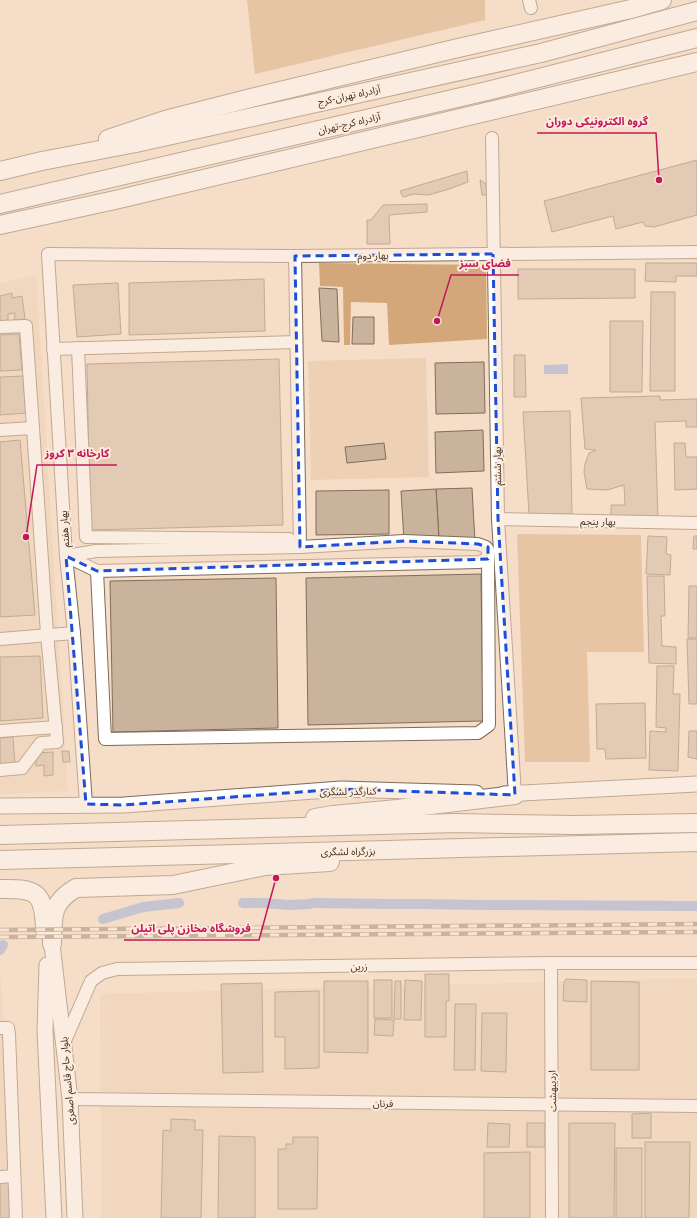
<svg xmlns="http://www.w3.org/2000/svg" width="697" height="1218" font-family="'Noto Sans','Noto Sans Arabic',sans-serif">
<style>
.built{fill:#eed1b5}
.green{fill:#d4a77b}
.water{fill:#8ea6df}
.lines{fill:none;stroke-linecap:round;stroke-linejoin:round}
.canal{stroke:#8ea6df;stroke-width:10}
.building{fill:#c9b39d;stroke:#816d59}
.minor-casing{stroke:#7f6b57;stroke-width:14}
.major-casing{stroke:#7f6b57;stroke-width:17}
.highway-casing{stroke:#7f6b57;stroke-width:20}
.minor{stroke:#fff;stroke-width:12}
.major{stroke:#fff;stroke-width:15}
.highway{stroke:#fff;stroke-width:18}
.rail-casing{stroke:#918172;stroke-width:4.5}
.rail{stroke:#feebda;stroke-width:3;stroke-dasharray:9;stroke-linecap:butt}
.marked{fill:none;stroke:#1d4ed8;stroke-width:3;stroke-dasharray:8 5;stroke-linejoin:round}
.labels{text-anchor:middle;dominant-baseline:central;stroke-width:4;stroke-linejoin:round;paint-order:stroke}
.street-label{font-size:10px;fill:#393027;stroke:#feebda}
.leader{fill:none;stroke:#c2185b;stroke-width:1.5}
.callout-dot{fill:#c2185b;stroke:#feebda;stroke-width:1.5}
.callout-label{font-size:11px;text-anchor:middle;font-weight:bold;fill:#c2185b;stroke:#feebda;stroke-width:4;stroke-linejoin:round;paint-order:stroke}
</style>
<rect width="100%" height="100%" fill="#f5ddc7"/>
<g class="built">
<polygon points="36,275 68,791 0,794 0,283"/>
<polygon points="426,358 429,477 311,480 308,361"/>
<polygon points="0,970 14,1176 0,1218"/>
<polygon points="697,978 697,1218 101,1218 100,994"/>
</g>
<g class="green">
<polygon points="247,0 485,0 485,20 255,74"/>
<polygon points="319,263 486,265 487,339 389,345 387,303 351,302 350,345 344,345 343,287 320,286"/>
<polygon points="517,534 641,535 644,652 587,652 590,762 525,762"/>
</g>
<polygon class="water" points="568,364 568,374 544,374 544,365"/>
<g class="lines">
<g class="canal">
<polyline points="243,903 260,903"/>
<polyline points="264,903 289,905 310,904"/>
<polyline points="313,903 390,904"/>
<polyline points="394,904 419,904"/>
<polyline points="423,904 481,905"/>
<polyline points="485,905 697,906"/>
<polyline points="103,919 143,907 179,903"/>
<polyline points="0,950 3,945"/>
</g>
</g>
<g class="building">
<polygon points="697,160 697,215 654,227 645,226 643,222 616,229 613,216 552,232 544,201"/>
<polygon points="467,171 468,182 446,190 428,195 414,194 403,197 400,191"/>
<polygon points="480,180 486,184 487,195 482,195"/>
<polygon points="427,204 427,212 389,215 390,244 367,244 367,220 371,220 383,205"/>
<polygon points="646,263 697,263 697,276 676,276 676,282 645,281"/>
<polygon points="518,269 635,269 635,298 518,299"/>
<polygon points="264,279 265,331 129,335 129,283"/>
<polygon points="118,283 121,334 77,337 73,285"/>
<polygon points="319,288 337,289 339,342 322,341"/>
<polygon points="651,292 675,292 675,391 650,391"/>
<polygon points="12,293 12,298 22,296 25,319 14,320 15,313 8,314 8,320 0,321 0,296"/>
<polygon points="353,317 374,317 374,344 352,344"/>
<polygon points="610,321 643,321 642,392 610,392"/>
<polygon points="19,334 22,370 0,371 0,335"/>
<polygon points="514,355 525,355 526,397 514,397"/>
<polygon points="279,359 283,525 90,530 87,364"/>
<polygon points="484,362 485,413 436,414 435,363"/>
<polygon points="23,376 26,413 0,415 0,377"/>
<polygon points="660,396 660,400 697,399 697,427 686,427 686,421 655,422 658,519 611,520 611,505 625,505 624,485 607,490 587,489 584,472 585,464 589,453 596,450 585,449 581,398"/>
<polygon points="570,411 572,514 529,514 523,412"/>
<polygon points="483,430 484,471 436,473 435,432"/>
<polygon points="20,440 35,615 0,617 0,442"/>
<polygon points="384,443 386,459 347,463 345,447"/>
<polygon points="674,443 685,443 686,457 697,457 697,489 675,490"/>
<polygon points="472,488 475,541 439,539 436,489"/>
<polygon points="436,489 439,539 404,541 401,491"/>
<polygon points="389,490 389,534 316,535 316,491"/>
<polygon points="648,536 667,537 666,554 671,555 670,575 646,574"/>
<polygon points="694,536 697,536 697,549 693,549"/>
<polygon points="481,574 483,721 308,725 306,578"/>
<polygon points="647,576 664,576 665,616 661,616 662,646 676,647 676,664 649,663"/>
<polygon points="276,578 278,728 113,732 110,581"/>
<polygon points="689,586 697,586 697,638 688,638"/>
<polygon points="687,639 697,639 697,704 689,704"/>
<polygon points="40,656 43,718 0,721 0,657"/>
<polygon points="657,666 674,666 673,694 680,694 678,771 649,770 650,731 666,732 666,728 656,727"/>
<polygon points="645,703 646,758 606,759 605,749 597,749 596,704"/>
<polygon points="689,731 697,731 697,759 688,757"/>
<polygon points="13,737 15,765 0,766 0,738"/>
<polygon points="62,751 69,751 70,762 63,762"/>
<polygon points="53,752 53,775 44,776 44,765 36,766 36,753"/>
<polygon points="425,974 449,974 449,1001 446,1001 446,1037 425,1037"/>
<polygon points="566,979 587,980 587,1002 563,1001 564,982"/>
<rect x="374" y="980" width="18" height="38"/>
<polygon points="405,980 422,981 421,1020 404,1020"/>
<polygon points="324,981 368,981 368,1053 324,1052"/>
<polygon points="395,981 401,981 401,1019 394,1019"/>
<polygon points="591,981 639,982 639,1070 591,1070"/>
<polygon points="262,983 263,1072 223,1073 221,984"/>
<polygon points="319,991 319,1068 285,1069 285,1037 275,1037 275,992"/>
<polygon points="455,1004 476,1004 475,1070 454,1070"/>
<polygon points="482,1013 507,1013 506,1072 481,1071"/>
<polygon points="375,1019 394,1020 393,1036 374,1035"/>
<polygon points="651,1113 651,1138 632,1138 632,1114"/>
<polygon points="171,1119 195,1120 195,1130 203,1130 201,1218 161,1218 163,1130 171,1131"/>
<polygon points="488,1123 510,1124 509,1147 487,1147"/>
<rect x="527" y="1123" width="18" height="24"/>
<polygon points="569,1123 615,1123 614,1218 569,1218"/>
<polygon points="219,1136 255,1137 255,1218 218,1218"/>
<polygon points="293,1137 318,1137 317,1209 278,1209 278,1149 286,1149 286,1144 293,1144"/>
<polygon points="645,1142 690,1142 689,1218 645,1218"/>
<rect x="616" y="1148" width="26" height="70"/>
<polygon points="530,1152 530,1218 484,1218 484,1153"/>
<polygon points="9,1177 11,1218 0,1218 0,1178"/>
</g>
<g class="lines">
<defs>
<g id="minor">
<polyline points="529,0 531,8"/>
<polyline points="492,138 498,519 515,795"/>
<polyline points="295,256 300,547"/>
<polyline points="0,327 26,326 33,428"/>
<polyline points="78,348 86,537 289,539 300,547"/>
<polyline points="53,349 296,342"/>
<polyline points="0,430 33,428 47,634 57,742 41,743 22,768 0,770"/>
<polyline points="498,519 697,523"/>
<polygon points="404,541 478,544 486,547 488,550 488,559 479,562 97,571 66,556 96,551 300,547"/>
<polyline points="97,571 105,739 478,733 489,725 488,559"/>
<polyline points="0,639 74,633"/>
<polyline points="0,731 56,727"/>
<polyline points="86,804 74,633 66,556 48,254 295,256 697,252"/>
<polyline points="551,963 552,1218"/>
<polyline points="0,1028 8,1028 9,1034 16,1218"/>
<polyline points="64,1043 91,981 102,973 117,969 551,963 697,963"/>
<polyline points="70,1099 697,1106"/>
<polyline points="0,1177 14,1176"/>
</g>
<g id="major">
<polyline points="504,794 697,784"/>
<polyline points="0,806 124,805 341,789 476,793"/>
<polyline points="52,944 70,1099 75,1218"/>
<polyline points="47,965 45,1031 54,1218"/>
</g>
<g id="highway">
<polyline points="108,139 165,120 251,98 454,49 631,9 662,0"/>
<polyline points="0,171 42,161 136,143 541,53 697,11"/>
<polyline points="0,204 487,91 697,38"/>
<polyline points="0,225 115,200 697,62"/>
<polyline points="315,818 333,815 397,809 515,795"/>
<polyline points="0,835 456,823 573,825 697,823"/>
<path d="M 0,860 C 232,852 465,850 697,842"/>
<path d="M 0,889 C 37,888 44,892 45,930"/>
<path d="M 52,944 C 53,917 50,903 76,888 L 173,885 L 265,866 L 330,862"/>
</g>
</defs>
<use href="#minor" class="minor-casing"/>
<use href="#major" class="major-casing"/>
<use href="#highway" class="highway-casing"/>
<use href="#minor" class="minor"/>
<use href="#major" class="major"/>
<use href="#highway" class="highway"/>
<defs>
<g id="rail">
<polyline points="0,930 697,924"/>
<polyline points="0,937 697,932"/>
</g>
</defs>
<use href="#rail" class="rail-casing"/>
<use href="#rail" class="rail"/>
</g>
<path d="M0 0H697V1218H0ZM 493,254 L 498,519 L 515,795 L 341,789 L 124,805 L 86,804 L 66,556 L 97,571 L 488,559 L 488,547 L 478,544 L 404,541 L 300,547 L 295,256 Z" fill="#f5ddc7" fill-opacity=".55" fill-rule="evenodd"/>
<path class="marked" d="M 493,254 L 498,519 L 515,795 L 341,789 L 124,805 L 86,804 L 66,556 L 97,571 L 488,559 L 488,547 L 478,544 L 404,541 L 300,547 L 295,256 Z"/>
<g class="labels">
<g class="street-label">
<text transform="translate(349 95) rotate(-12)">آزادراه تهران-کرج</text>
<text transform="translate(349 123) rotate(-13)">آزادراه کرج-تهران</text>
<text transform="translate(373 255) rotate(-1)">بهار دوم</text>
<text transform="translate(497 466) rotate(-91)">بهار ششم</text>
<text transform="translate(598 521) rotate(1)">بهار پنجم</text>
<text transform="translate(64 529) rotate(-94)">بهار هفتم</text>
<text transform="translate(348 791) rotate(-1)">کنارگذر لشگری</text>
<text transform="translate(348 851) rotate(-1)">بزرگراه لشگری</text>
<text transform="translate(359 966) rotate(-1)">زرین</text>
<text transform="translate(67 1081) rotate(-95)">بلوار حاج قاسم اصغری</text>
<text transform="translate(552 1091) rotate(-91)">اردیبهشت</text>
<text transform="translate(383 1103) rotate(1)">فرنان</text>
</g>
</g>
<path class="leader" d="M659 180L656 133H537M437 321L451 275H519M26 537L37 465H117M276 878L259 940H124"/>
<g class="callout-dot">
<circle cx="659" cy="180" r="4"/>
<circle cx="437" cy="321" r="4"/>
<circle cx="26" cy="537" r="4"/>
<circle cx="276" cy="878" r="4"/>
</g>
<g class="callout-label">
<text x="597" y="125">گروه الکترونیکی دوران</text>
<text x="485" y="267">فضای سبز</text>
<text x="77" y="457">کارخانه ۳ کروز</text>
<text x="191" y="932">فروشگاه مخازن پلی اتیلن</text>
</g>
</svg>
